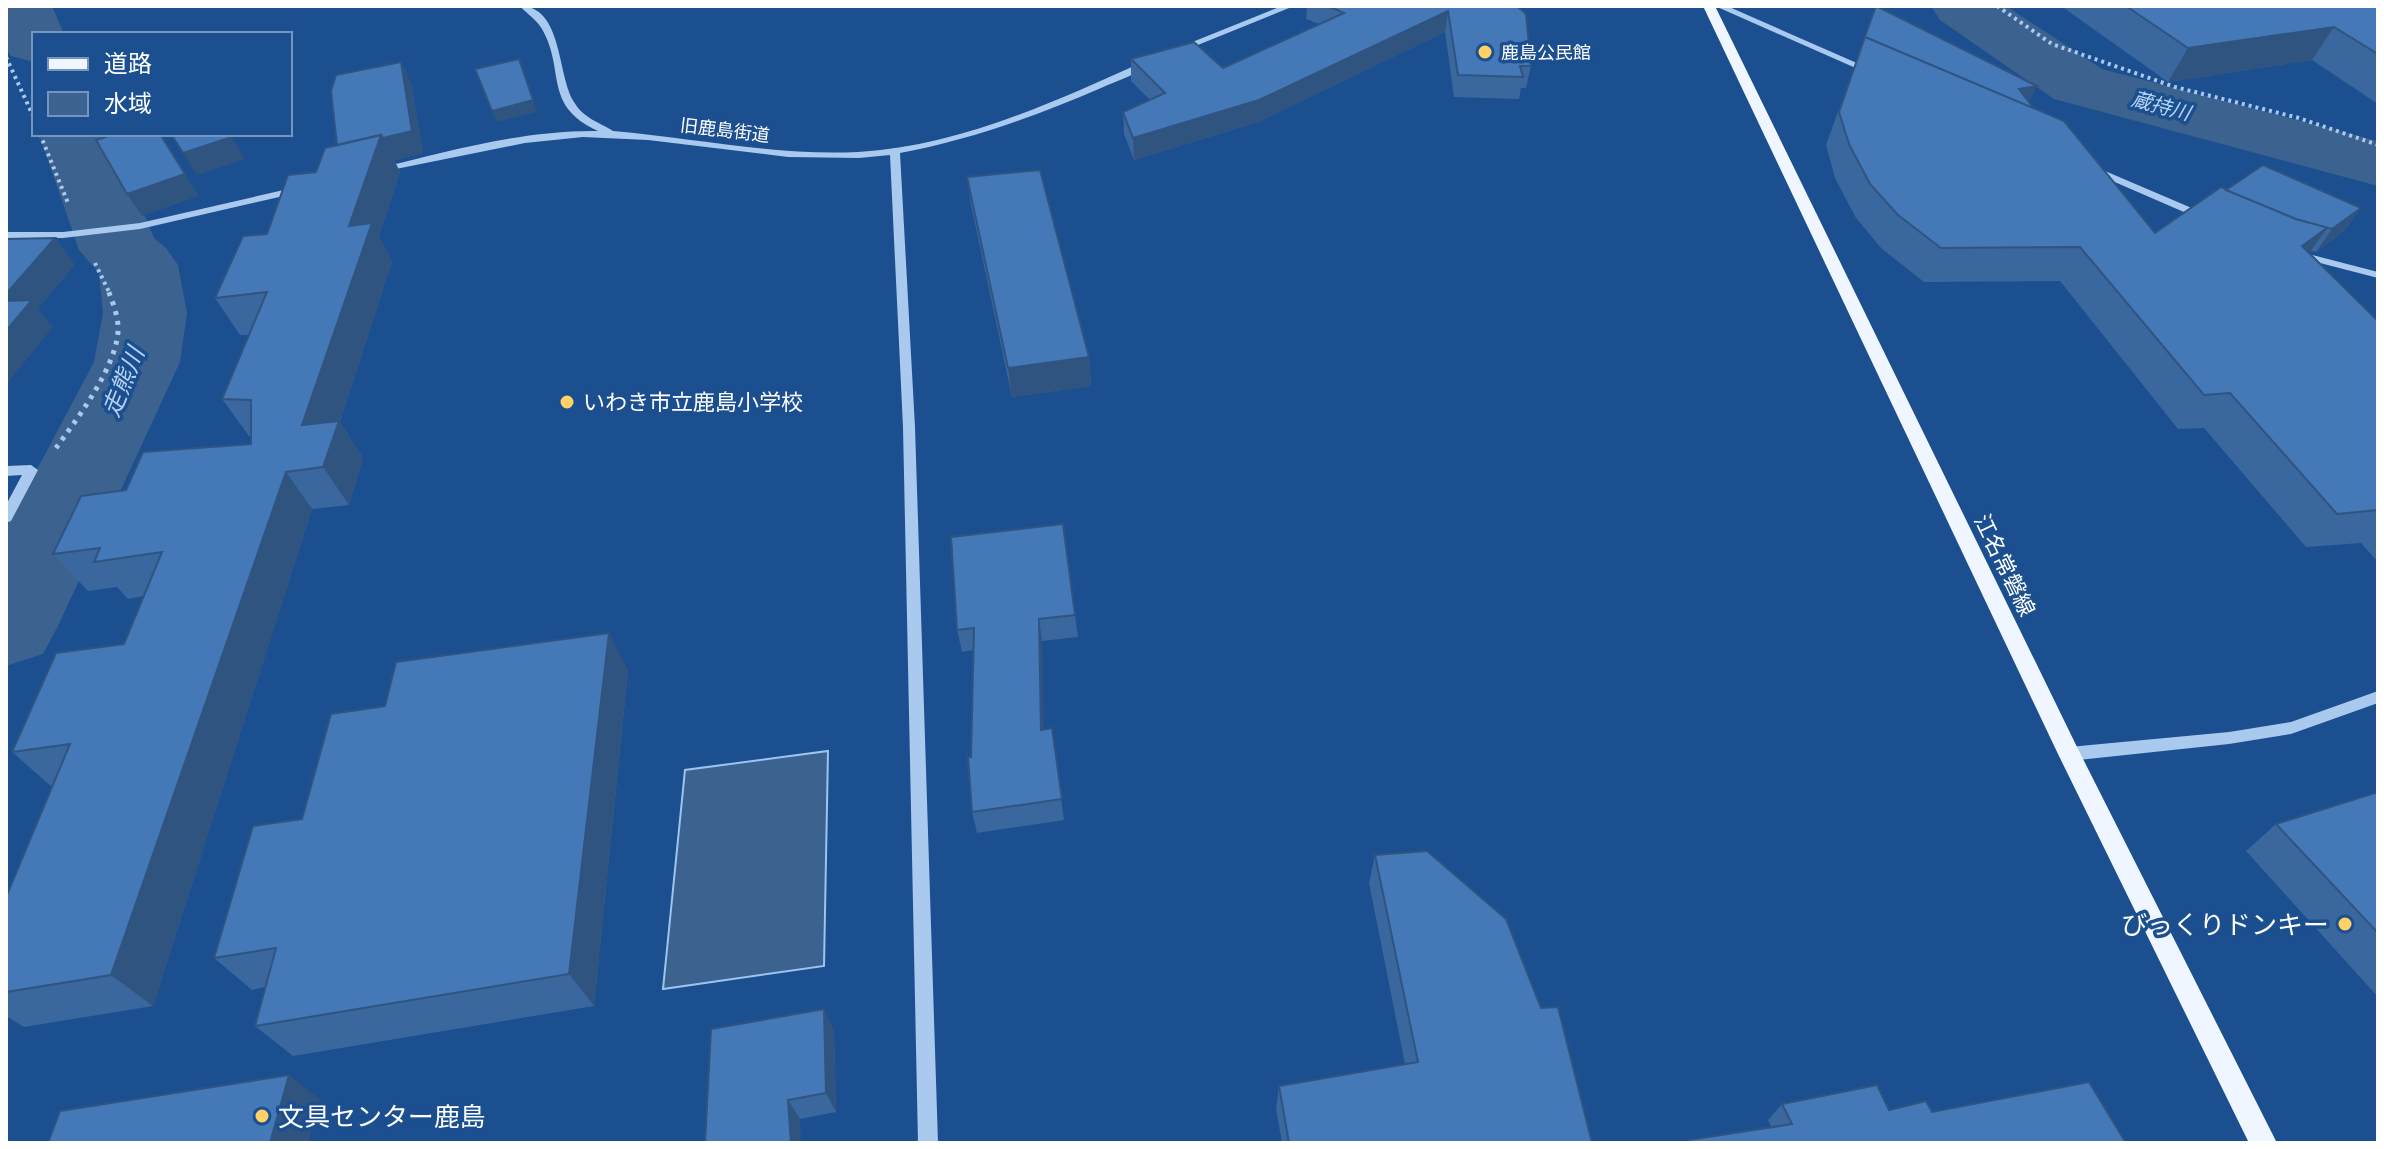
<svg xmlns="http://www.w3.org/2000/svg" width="2384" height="1149" font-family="'PT Sans','Noto Sans JP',sans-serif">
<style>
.water{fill:#3c6290;stroke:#9cc4f0;stroke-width:2}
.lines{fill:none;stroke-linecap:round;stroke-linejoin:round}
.river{fill:#3c6290;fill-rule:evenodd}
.path-far1{stroke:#a9c9ee;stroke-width:4;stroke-dasharray:3 4;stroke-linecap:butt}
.path{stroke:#a9c9ee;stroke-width:5;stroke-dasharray:4 6;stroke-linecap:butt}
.minor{fill:#a9c9ee;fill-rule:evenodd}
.major{fill:#f0f6ff;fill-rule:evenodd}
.wall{fill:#3a679d}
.shaded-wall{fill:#305480}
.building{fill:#4478b7;stroke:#305480;stroke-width:2}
.poi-dot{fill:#ffd166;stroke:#1b4f8f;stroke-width:3}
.labels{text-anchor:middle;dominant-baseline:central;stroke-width:7;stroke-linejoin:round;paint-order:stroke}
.far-poi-label{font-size:18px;fill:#fff;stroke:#1b4f8f;text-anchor:start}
.far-street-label{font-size:18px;fill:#fff;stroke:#1b4f8f}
.far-water-label{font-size:20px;font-style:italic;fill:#b5d3f5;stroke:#1b4f8f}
.poi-label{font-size:22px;fill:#fff;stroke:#1b4f8f;text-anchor:start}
.street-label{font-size:22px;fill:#fff;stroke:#1b4f8f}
.water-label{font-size:24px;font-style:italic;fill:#b5d3f5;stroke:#1b4f8f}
.near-poi-label{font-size:26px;fill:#fff;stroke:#1b4f8f;text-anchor:end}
</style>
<rect width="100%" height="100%" fill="#1b4f8f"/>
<polygon class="water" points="828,751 824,966 663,989 685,770"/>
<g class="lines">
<g class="river">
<polygon points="6,6 52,6 64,34 34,34 34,62 11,56 6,49"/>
<polygon points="1931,6 2006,6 2102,69 2378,141 2378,186 2054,99 1940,20"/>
<polygon points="39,134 111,134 154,238 166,248 178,265 187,313 180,362 58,626 43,654 6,666 6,528 94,362 103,313 99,273 79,250"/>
</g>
<g class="path-far1">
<polyline points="1997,6 2052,44 2175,87 2299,118 2378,145"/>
<polyline points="6,57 34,118"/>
<polyline points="40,134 68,203"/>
<polyline points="95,263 109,292"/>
</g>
<path class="path" d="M 56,448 C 77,419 115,369 118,332 C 119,318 113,303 108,290"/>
<g class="minor">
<path d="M 520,6 C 563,6 557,75 574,102 C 583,118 599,122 613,131 C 695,138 776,156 858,152 C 958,146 1052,103 1143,62 L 1151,64 C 1137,74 1117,81 1101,88 C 1036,116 970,140 900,153 L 915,427 L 938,1143 L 918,1143 L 903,427 L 890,155 L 859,158 L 788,157 L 648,140 L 583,137 L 525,143 L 376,173 L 376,169 C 449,151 523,130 598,131 C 542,105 566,71 542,29 C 536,19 527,14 520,6 Z"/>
<polygon points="1282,6 1294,6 1183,51 1175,49"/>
<polygon points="1715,6 1727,6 1875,71 1867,73"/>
<polygon points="2091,165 2208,215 2209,217 2204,220 2200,219 2087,170 2087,166"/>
<polygon points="297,187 301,188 301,192 140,229 63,238 6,238 6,232 63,232 140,223"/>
<polygon points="2297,251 2378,272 2378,278 2293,256 2293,252"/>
<polygon points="31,465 38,470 11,521 6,523 6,505 22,475 6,476 6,466"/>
<polygon points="2378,691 2378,703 2291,734 2229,744 2069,761 2063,759 2061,754 2063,749 2069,747 2229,732 2291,722"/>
</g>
<polygon class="major" points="1703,6 1715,6 2078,749 2277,1143 2249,1143 2058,754"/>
</g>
<g class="wall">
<polygon points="1307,6 1517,6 1531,66 1526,88 1521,88 1519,99 1454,97 1445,32 1258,122 1134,160 1124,134 1123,112 1150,100 1131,81 1131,59 1223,68 1319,24 1306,19"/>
<polygon points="1876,6 2029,102 2155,233 2226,190 2361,208 2344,231 2316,252 2311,251 2309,253 2378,321 2378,562 2361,543 2306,547 2204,428 2178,429 2060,281 1924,282 1882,249 1856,218 1835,178 1826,145"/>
<polygon points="2061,6 2378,6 2378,104 2312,60 2168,82"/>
<polygon points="401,62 411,84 423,153 394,160 400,172 379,236 392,261 340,422 363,458 349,505 312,509 153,1006 24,1027 6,1016 6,897 52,787 12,752 124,644 144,596 128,599 117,587 88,591 53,554 126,490 251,444 251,436 249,436 222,399 249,335 240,335 215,298 316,172"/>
<polygon points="967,177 1089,357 1091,386 1012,397 971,205"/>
<polygon points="1075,615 1078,637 1042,641 1043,730 1052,728 1064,820 977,833 972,812 971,757 973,650 962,652 957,630"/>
<polygon points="628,670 594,1006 293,1056 255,1026 265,987 252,990 214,958 302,819"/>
<polygon points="2378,792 2378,997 2246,851 2276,824"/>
<polygon points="1375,855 1592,1143 1282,1143 1276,1109 1279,1086 1405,1064 1369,883"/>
<polygon points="711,1029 834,1030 836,1112 800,1119"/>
<polygon points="1782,1104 1932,1112 2126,1143 1687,1143 1689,1140 1771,1127 1768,1120"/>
</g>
<g class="shaded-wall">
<polygon points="1448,11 1445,32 1258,122 1134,160 1133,138"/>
<polygon points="2334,27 2312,60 2168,82 2188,48"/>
<polygon points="401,62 411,84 423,153 394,160 400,172 379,236 392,261 340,422 363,458 349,505 323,467 302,425 349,226 381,135"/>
<polygon points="523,70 537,112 497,122 492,111"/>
<polygon points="2037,86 2028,104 2019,89"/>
<polygon points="232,137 245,159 197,175 183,153"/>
<polygon points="185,174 199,196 142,216 127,194"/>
<polygon points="2361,208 2344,231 2316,252 2332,229"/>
<polygon points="2328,227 2303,261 2302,246"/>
<polygon points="55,238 75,265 38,309 53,327 6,385 6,294"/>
<polygon points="1089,357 1091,386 1012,397 1008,368"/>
<polygon points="286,472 312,509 153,1006 111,975"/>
<polygon points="1039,619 1042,641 1044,751 1041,730"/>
<polygon points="609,633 628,670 594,1006 569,974"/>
<polygon points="824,1009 834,1030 836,1112 826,1093"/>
<polygon points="289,1075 320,1099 308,1143 270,1143"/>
<polygon points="788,1100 800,1119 801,1143 791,1143"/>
</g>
<g class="building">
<polygon points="1328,6 1517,6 1526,14 1531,66 1520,66 1523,77 1458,75 1448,11 1259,100 1133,138 1123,112 1165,93 1131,59 1194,42 1223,68 1344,13"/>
<polygon points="1876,6 2037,86 2019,89 2034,109 1865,37 1863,42"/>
<polygon points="2126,6 2378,6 2378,54 2334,27 2188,48"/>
<polygon points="1865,37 2064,121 2155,233 2221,187 2296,219 2328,227 2302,246 2378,321 2378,510 2337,514 2230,393 2204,395 2080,247 1941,248 1898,215 1870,184 1849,144 1839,112"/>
<polygon points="519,59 533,100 492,111 475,69"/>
<polygon points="401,62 412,131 383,138 381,135 337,145 331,91 336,75"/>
<polygon points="115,134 160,134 185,174 127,194 96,140"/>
<polygon points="171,134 230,134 232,137 183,153"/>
<polygon points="381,135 349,226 372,223 302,425 339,421 323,467 286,472 111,975 6,992 6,897 70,744 12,752 56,653 124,644 162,552 94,562 100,548 53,554 81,496 126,490 143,452 251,444 251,400 222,399 267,292 215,298 243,236 267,234 288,175 316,172 325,148"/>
<polygon points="2263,165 2361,208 2332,229 2296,219 2226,190"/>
<polygon points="1040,170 1089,357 1008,368 967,177"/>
<polygon points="55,238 6,294 6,239"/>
<polygon points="32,300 6,331 6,301"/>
<polygon points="1063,524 1075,615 1039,619 1041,730 1052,728 1062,799 972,812 968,757 971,757 974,628 957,630 951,537"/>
<polygon points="609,633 569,974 255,1026 276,948 214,958 253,826 302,819 331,714 385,706 396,662"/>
<polygon points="2378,792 2378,933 2276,824"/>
<polygon points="1427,851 1506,919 1541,1008 1558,1007 1592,1143 1289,1143 1279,1086 1418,1062 1375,855"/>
<polygon points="824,1009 826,1093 788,1100 791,1143 705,1143 711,1029"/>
<polygon points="289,1075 270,1143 48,1143 60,1111"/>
<polygon points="2089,1082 2126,1143 1690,1143 1689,1140 1792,1124 1782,1104 1877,1085 1889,1110 1926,1101 1932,1112"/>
</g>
<g class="poi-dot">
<circle cx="1485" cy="52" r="8"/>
<circle cx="567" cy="402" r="8"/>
<circle cx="2345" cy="924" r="8"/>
<circle cx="262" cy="1116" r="8"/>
</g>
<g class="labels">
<g class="far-poi-label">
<text x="1501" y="52">鹿島公民館</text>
</g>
<g class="far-street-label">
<text transform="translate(725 130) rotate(7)">旧鹿島街道</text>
</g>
<g class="far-water-label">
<text transform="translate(2161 106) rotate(15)">蔵持川</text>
</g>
<g class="poi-label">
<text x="583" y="402">いわき市立鹿島小学校</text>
</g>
<g class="street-label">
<text transform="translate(2005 565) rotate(64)">江名常磐線</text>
</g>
<g class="water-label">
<text transform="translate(123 382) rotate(-68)">走熊川</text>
</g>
<g class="near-poi-label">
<text x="2329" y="924">びっくりドンキー</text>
<text x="278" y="1116" text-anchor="start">文具センター鹿島</text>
</g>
</g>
<rect width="2384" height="1149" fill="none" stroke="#ffffff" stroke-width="16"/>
<rect x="32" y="32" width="260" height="104" fill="#1b4f8f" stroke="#7695bc" stroke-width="2"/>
<rect x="48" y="58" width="40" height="12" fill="#f0f6ff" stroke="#7695bc" stroke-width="2"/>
<text x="104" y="72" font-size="24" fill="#ffffff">道路</text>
<rect x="48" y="92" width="40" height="24" fill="#3c6290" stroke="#7695bc" stroke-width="2"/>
<text x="104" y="112" font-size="24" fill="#ffffff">水域</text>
</svg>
